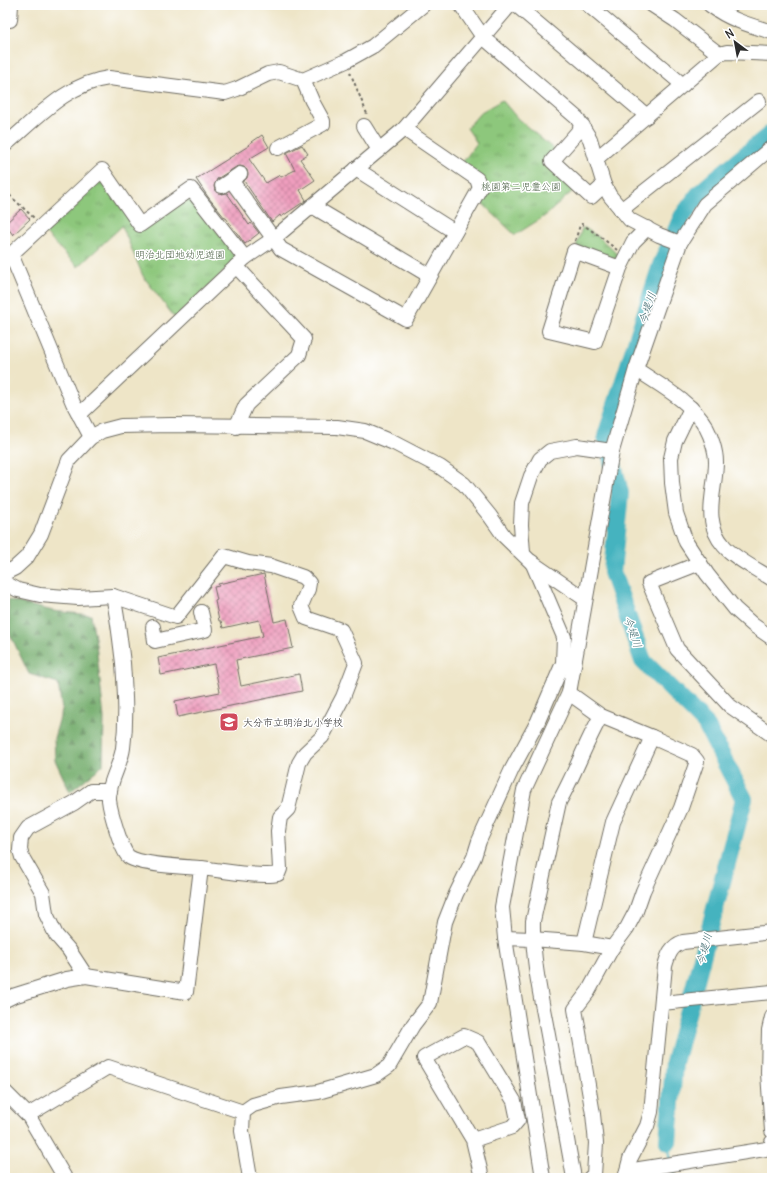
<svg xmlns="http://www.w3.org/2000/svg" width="777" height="1183" font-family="Delius,'Klee One',sans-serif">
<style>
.forest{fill:url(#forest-firs);stroke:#4e6c4b}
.park{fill:url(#park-tufts);stroke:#5c7953}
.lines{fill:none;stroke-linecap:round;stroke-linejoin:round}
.stream{stroke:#44b3bf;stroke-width:3}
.river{stroke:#44b3bf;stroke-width:18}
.building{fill:url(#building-cross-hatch)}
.minor-casing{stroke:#6f6c62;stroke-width:16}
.path{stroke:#6f6c62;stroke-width:2;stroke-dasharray:3 3;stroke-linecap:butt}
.minor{stroke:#fff;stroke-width:14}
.labels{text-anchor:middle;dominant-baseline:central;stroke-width:3;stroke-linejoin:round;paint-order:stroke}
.park-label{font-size:10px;fill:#4d6247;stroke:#fff}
.poi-label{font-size:10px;fill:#2b2b2b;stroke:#fff;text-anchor:start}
.water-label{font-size:11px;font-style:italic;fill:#356166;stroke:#fff}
</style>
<defs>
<pattern id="forest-firs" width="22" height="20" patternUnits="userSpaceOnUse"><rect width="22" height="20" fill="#72ac6b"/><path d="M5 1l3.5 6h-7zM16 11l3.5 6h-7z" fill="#5e8c58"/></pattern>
<pattern id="park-tufts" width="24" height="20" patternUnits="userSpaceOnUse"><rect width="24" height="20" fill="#8dc77b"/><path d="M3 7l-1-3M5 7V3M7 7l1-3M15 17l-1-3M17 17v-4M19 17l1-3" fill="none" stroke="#73a265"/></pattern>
<pattern id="building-cross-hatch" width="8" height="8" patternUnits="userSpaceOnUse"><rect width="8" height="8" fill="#ef9ebe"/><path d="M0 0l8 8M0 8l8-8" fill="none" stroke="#c2819b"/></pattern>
</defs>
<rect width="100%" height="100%" fill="#fff"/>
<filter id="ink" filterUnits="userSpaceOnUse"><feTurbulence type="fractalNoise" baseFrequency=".025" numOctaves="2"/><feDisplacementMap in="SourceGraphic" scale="8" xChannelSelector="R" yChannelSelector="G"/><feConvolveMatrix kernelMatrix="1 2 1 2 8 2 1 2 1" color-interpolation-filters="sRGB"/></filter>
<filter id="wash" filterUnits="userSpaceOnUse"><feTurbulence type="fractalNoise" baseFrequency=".012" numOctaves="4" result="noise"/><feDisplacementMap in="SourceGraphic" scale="16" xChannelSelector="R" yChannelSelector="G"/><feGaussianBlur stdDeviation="0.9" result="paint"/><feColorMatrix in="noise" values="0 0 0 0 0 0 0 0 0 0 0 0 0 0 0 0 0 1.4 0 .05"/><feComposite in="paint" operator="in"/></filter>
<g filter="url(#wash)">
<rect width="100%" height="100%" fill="#eee5c7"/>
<polygon class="forest" points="8,600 53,611 91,615 96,644 104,718 103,765 70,792 55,760 54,738 62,710 58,683 29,674 10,634"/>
<g class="park">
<polygon points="502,100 518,119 556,151 575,189 545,216 515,235 479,200 462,163 477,143 467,128 481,112"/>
<polygon points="98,181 104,183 138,231 191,197 236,256 234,262 175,318 143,276 122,226 78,267 43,231"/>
<polygon points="582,228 585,228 600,238 619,256 618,259 612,259 576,247"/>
</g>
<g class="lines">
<g class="stream">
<polyline points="668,1142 670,1161"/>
<polyline points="672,1169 676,1178"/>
</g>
<polyline class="river" points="668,1142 674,1063 744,799 705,723 643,661 612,572 620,493 606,436 661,265 682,217 699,194 717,178 772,133"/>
</g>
<g id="blocks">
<g class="building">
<polygon points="262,135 269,147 249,159 266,183 280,175 281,177 295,170 286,153 302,145 308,154 300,159 315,180 300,190 306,200 305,201 281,217 280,215 272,222 244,181 247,178 248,174 247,170 244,167 240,166 236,167 217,179 214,186 215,191 222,194 227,193 249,225 251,223 259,233 245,244 226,218 225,218 208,197 196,179 250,145 249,144"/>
<polygon points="21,209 30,219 13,235 5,224"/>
<polygon points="264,574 274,622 287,619 293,648 236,660 241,686 299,674 302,691 178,717 175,701 220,692 214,664 161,675 158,658 263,636 259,620 223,628 221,621 219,621 215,601 217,600 214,587 219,586 218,584"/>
</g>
</g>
</g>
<g filter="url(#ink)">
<use href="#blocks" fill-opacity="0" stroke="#6f6c62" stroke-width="1"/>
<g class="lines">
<defs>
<g id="minor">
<polyline points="461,5 483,37 577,118 590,139 604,185 610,196 630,220 659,235 680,243"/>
<polyline points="516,5 647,116"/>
<polyline points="588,5 683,85"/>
<polyline points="652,5 675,20 719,54"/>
<path d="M 710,5 C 730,20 749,25 772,32"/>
<polyline points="10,20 11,5"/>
<polyline points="364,126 379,150"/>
<polyline points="583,126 552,161 591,197 604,185"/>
<path d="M 5,145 C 36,119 67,83 109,78 L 225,93 L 237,89 L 268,74 L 279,72 L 303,80 L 346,61 L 373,46 L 423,5"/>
<polyline points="278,148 323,124 323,121 312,101 303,80"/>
<polyline points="596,159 719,54 727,52 772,54"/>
<polyline points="356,169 455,232"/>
<polyline points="231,180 281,249 406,319 480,188 477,179 404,129"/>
<polyline points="222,186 240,174"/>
<polyline points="312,206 430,276"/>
<polyline points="621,210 759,101"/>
<polyline points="11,254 73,403 91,437"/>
<polyline points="5,260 102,170 140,225 191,189 245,258"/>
<polyline points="236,266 304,339 299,355 246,405 236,427"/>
<polyline points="620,268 595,342 549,331 574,251 620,268 633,242 647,228"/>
<path d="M 636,369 C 659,385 692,402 706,427 C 711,436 716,451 716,462 C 716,491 701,520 724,546 C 734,558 758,570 772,579"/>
<polyline points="691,408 675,441 671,458 672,483 676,513 686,542 707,574 735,609 753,625 772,638"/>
<polyline points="79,415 245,258 273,239 404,129 510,5"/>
<polyline points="523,553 521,525 522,503 531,476 540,459 550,451 577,446 612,451"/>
<polyline points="700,563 649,583 677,649 730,706 772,735"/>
<polyline points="5,573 15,568 27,557 41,534 69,460 91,437 102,431 121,426 171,425 337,427 365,431 394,443 440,467 464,484 490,516 504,536 531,562 585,599"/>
<path d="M 5,583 L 18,590 L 40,595 L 78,598 L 113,596 L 176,617 L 224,556 L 248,563 L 271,566 L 303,577 L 309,583 L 308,589 L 301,606 L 306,618 L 341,630 L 356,663 L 343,697 L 322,737 L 305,753 L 299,763 L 288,809 L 280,817 L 278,831 L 280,869 L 278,874 C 262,878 219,870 201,868"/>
<polyline points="153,627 155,641 205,630 201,612"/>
<polyline points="505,938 532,939 584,943 613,822 652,737 601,716 569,693"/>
<polyline points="584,943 612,948 627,928 636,911 643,891 681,808 697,761 692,755 652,737"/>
<polyline points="86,976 69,950 56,935 46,914 43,893 22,857 20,850 21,838 28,828 74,803 91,791 110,791"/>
<path d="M 5,1000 L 13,996 L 67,979 L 86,976 L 186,992 L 201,868 C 185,867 141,865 129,857 C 122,853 110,810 109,800 C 108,782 121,765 123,748 C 127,718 125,692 123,663 C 120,640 118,618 113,596"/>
<polyline points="662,1003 772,992"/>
<polyline points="772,1017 769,1030 768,1073 772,1131"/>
<polyline points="5,1092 28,1115 65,1178"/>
<polyline points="243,1112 253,1105 281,1097 318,1092 376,1075 389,1066 413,1025 430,1003 445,922 456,894 474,857 479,841 512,769 538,721 563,663 564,637 532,562"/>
<polyline points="243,1112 242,1131 250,1178"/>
<polyline points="28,1115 108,1067 243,1112"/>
<polyline points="473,1140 512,1127 518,1120 514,1101 478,1042 464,1036 424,1058 473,1140 482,1178"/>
<polyline points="627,1171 772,1148 772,1142"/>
<polyline points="543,1178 505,938 502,907 524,790 569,693 612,451 636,369 680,243 705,204 772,147"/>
<path d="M 574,1178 C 565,1130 557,1082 548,1035 C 541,997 532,959 533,921 L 559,802 C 575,774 585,744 601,716"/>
<polyline points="590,1178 594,1175 596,1143 593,1114 575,1009 588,992 612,948"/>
<path d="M 625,1178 L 630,1159 L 647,1126 L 651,1112 L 665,966 C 668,955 671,946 683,942 L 772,932"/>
</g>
</defs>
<use href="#minor" class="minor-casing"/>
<g class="path">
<polyline points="350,72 367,114"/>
<polyline points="5,191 34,218"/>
<polyline points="575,241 580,225 582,224 601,237 617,250"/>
</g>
<use href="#minor" class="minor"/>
</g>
</g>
<defs>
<symbol id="school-square" viewBox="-11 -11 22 22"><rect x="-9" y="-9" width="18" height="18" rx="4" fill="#d1495b" stroke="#fff"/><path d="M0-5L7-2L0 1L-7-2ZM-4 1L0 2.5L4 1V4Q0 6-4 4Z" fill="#fff"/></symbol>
</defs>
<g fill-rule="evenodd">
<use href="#school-square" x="218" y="711" width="22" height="22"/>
</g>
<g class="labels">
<g class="park-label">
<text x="521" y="186">桃園第二児童公園</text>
<text x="180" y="254">明治北団地幼児遊園</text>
</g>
<g class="poi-label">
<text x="243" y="722">大分市立明治北小学校</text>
</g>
<g class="water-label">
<text transform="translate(647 308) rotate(-72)">今堤川</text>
<text transform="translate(633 632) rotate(71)">今堤川</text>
<text transform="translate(704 949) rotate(-75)">今堤川</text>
</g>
</g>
<rect width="777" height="1183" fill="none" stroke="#fff" stroke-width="20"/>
<g transform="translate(735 42) rotate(328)" stroke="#ffffff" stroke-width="3" paint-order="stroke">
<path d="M0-3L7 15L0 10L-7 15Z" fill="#2b2b2b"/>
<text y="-6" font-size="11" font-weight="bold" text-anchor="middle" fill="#2b2b2b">N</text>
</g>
</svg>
